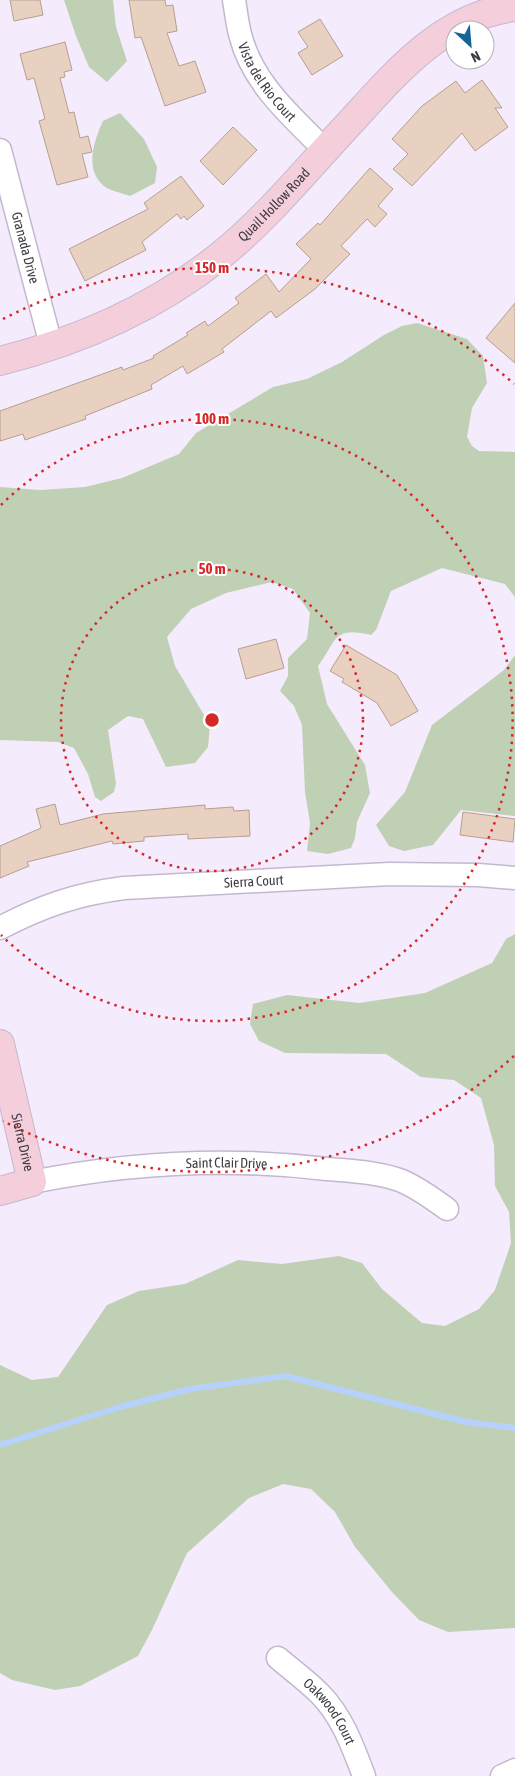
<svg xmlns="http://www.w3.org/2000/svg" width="515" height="1776" font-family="'Asap Condensed',sans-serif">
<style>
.green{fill:#c0d0b5}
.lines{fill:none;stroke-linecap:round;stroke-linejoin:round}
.stream{stroke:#b6d2fc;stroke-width:6}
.building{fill:#e9d1c2;stroke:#b69f91}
.street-casing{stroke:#c4b8ce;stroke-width:25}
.secondary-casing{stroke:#c4b8ce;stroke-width:30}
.street{stroke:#fff;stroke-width:22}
.secondary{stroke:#f4cedb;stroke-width:28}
.ring{fill:none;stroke:#d62828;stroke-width:2.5;stroke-dasharray:2.5 5}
.labels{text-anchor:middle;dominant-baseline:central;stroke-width:4;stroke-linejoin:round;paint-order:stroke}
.street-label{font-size:14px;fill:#3f3a43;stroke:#fff}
.centre{fill:#d62828;stroke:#fff;stroke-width:2.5}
.ring-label{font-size:15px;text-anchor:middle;font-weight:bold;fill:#d62828;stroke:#fff;stroke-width:4;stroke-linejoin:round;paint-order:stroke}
</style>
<rect width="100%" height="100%" fill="#f4ebfd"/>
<g class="green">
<polygon points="64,0 113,0 116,27 127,61 107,82 89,67 76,36"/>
<path d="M 120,113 L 144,139 L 157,167 L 155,183 L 130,196 C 122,193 110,191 104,186 C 84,169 94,141 103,121 Z"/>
<path d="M 417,323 L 467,339 L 483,356 L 487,383 L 472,408 L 467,437 L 472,446 L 479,451 L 515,452 L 515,597 L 505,584 L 442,568 L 391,591 L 376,630 L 371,635 C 332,626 337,641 318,666 L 327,704 L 365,765 L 370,793 L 357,822 L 355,838 L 351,848 L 328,854 L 307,851 L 310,823 L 305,792 L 302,725 L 294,706 L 280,691 L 288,676 L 288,658 L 307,639 L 310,613 L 293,589 L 272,582 L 226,593 L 191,609 L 167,637 L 175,666 L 210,725 L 208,747 L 195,763 L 166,767 L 143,719 L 128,716 L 108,730 L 116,783 L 114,792 L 101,801 L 95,797 L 88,774 L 74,748 L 58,742 L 0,740 L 0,487 L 40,490 L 85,487 L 122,478 L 179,454 L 196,433 L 273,387 L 307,379 L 342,362 L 384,335 L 402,326 Z"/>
<polygon points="515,655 515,816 461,810 433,845 404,851 389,846 376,825 405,792 432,725 504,670"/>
<polygon points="515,934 515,1628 448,1632 419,1620 392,1592 355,1547 335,1512 311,1489 283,1484 249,1498 187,1553 152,1630 138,1656 80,1686 55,1690 12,1680 0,1673 0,1365 32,1380 58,1377 107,1305 139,1291 185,1284 238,1260 282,1264 339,1256 362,1263 382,1289 422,1323 445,1326 479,1309 495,1290 511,1243 509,1212 495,1186 494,1145 481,1098 454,1080 421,1077 386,1054 285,1053 259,1041 250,1024 253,1004 287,995 359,1003 425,993 492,963 506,939"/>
</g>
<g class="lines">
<polyline class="stream" points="0,1445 120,1407 190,1389 286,1376 466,1422 515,1428"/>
</g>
<g class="building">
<polygon points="10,0 40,0 43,15 14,21"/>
<polygon points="129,0 165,0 166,6 173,5 177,31 167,33 179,66 195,61 206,92 165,106 141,37 135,38"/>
<polygon points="320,19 343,56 312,75 298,53 308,47 298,32"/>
<polygon points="65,42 72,70 64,72 65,77 60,78 69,113 74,112 80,138 88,136 92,152 82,154 88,177 57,185 39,121 45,119 34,78 27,80 20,54"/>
<polygon points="482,80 502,108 495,108 508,127 475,151 462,133 412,186 393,169 408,154 392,139 422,106 456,81 465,93"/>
<polygon points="233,127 257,150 223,185 200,161"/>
<polygon points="370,168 393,189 378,206 387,214 375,227 367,219 341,246 350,254 315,289 276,318 271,311 222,349 224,352 187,374 183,366 151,385 152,389 85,416 86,419 25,440 23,434 0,441 0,411 122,367 123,370 154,358 153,356 188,335 186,333 205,321 208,326 239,303 235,298 266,274 279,292 311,259 296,244 318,223 320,225"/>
<polygon points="181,176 204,206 187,220 184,216 181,219 177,214 142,242 146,250 85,281 69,249 148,209 144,203"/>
<polygon points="515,303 515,363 486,338"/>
<polygon points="276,639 284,668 246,679 238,649"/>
<polygon points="346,645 397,675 418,711 391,726 377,703 342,682 344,679 330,671"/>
<polygon points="55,804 60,825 103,814 205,805 205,809 233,807 234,811 249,810 250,836 188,839 188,834 144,837 144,841 113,844 112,841 27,862 29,866 0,878 0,846 41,828 36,809"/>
<polygon points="463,812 515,819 513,842 460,835"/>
</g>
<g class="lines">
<defs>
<g id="street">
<path id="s1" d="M 234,0 C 236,11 237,23 240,34 C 252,83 291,116 325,150"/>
<path id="s2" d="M 0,150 L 51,345"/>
<path id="s3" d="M 0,928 C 42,906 77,894 124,888 L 389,874 L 478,875 L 515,878"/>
<path id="s4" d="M 32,1182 C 131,1162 227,1157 327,1169 C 351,1171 379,1172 402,1181 C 418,1188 432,1198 447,1209"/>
<path id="s5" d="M 278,1658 C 292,1670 307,1681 320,1694 C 342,1716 353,1747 364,1776"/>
<polyline points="502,1776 515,1770"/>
</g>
<g id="secondary">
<path id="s6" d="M 0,361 C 79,341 156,307 220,256 C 267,218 306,170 347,126 C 394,75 441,16 515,7"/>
<path id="s7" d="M 0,1044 L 32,1182 L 0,1191"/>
</g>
</defs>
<use href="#street" class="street-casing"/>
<use href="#secondary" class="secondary-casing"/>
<use href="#street" class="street"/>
<use href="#secondary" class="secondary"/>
</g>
<g class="ring">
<circle cx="212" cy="720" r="151"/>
<path d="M1 505A301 301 0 1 1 1 935"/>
<path d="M514 1056A452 452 0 0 1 3 1121M3 319A452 452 0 0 1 514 384"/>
</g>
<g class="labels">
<g class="street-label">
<text stroke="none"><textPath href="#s1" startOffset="90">Vista del Rio Court</textPath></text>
<text stroke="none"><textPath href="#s6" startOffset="320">Quail Hollow Road</textPath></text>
<text stroke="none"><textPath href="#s2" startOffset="101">Granada Drive</textPath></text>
<text stroke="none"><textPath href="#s3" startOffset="261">Sierra Court</textPath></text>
<text stroke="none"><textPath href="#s7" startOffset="101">Sierra Drive</textPath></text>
<text stroke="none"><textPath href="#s4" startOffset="196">Saint Clair Drive</textPath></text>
<text stroke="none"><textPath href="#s5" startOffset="75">Oakwood Court</textPath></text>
</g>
</g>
<circle cx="212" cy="720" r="8" class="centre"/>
<g class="ring-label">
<text x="212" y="273">150 m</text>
<text x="212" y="424">100 m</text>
<text x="212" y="574">50 m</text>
</g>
<g transform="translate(470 45) rotate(154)"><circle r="24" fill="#ffffff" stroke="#b2b0b4"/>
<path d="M0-4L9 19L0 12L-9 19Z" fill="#146496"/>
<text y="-8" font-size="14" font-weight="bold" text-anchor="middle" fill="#3f3a43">N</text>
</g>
</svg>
